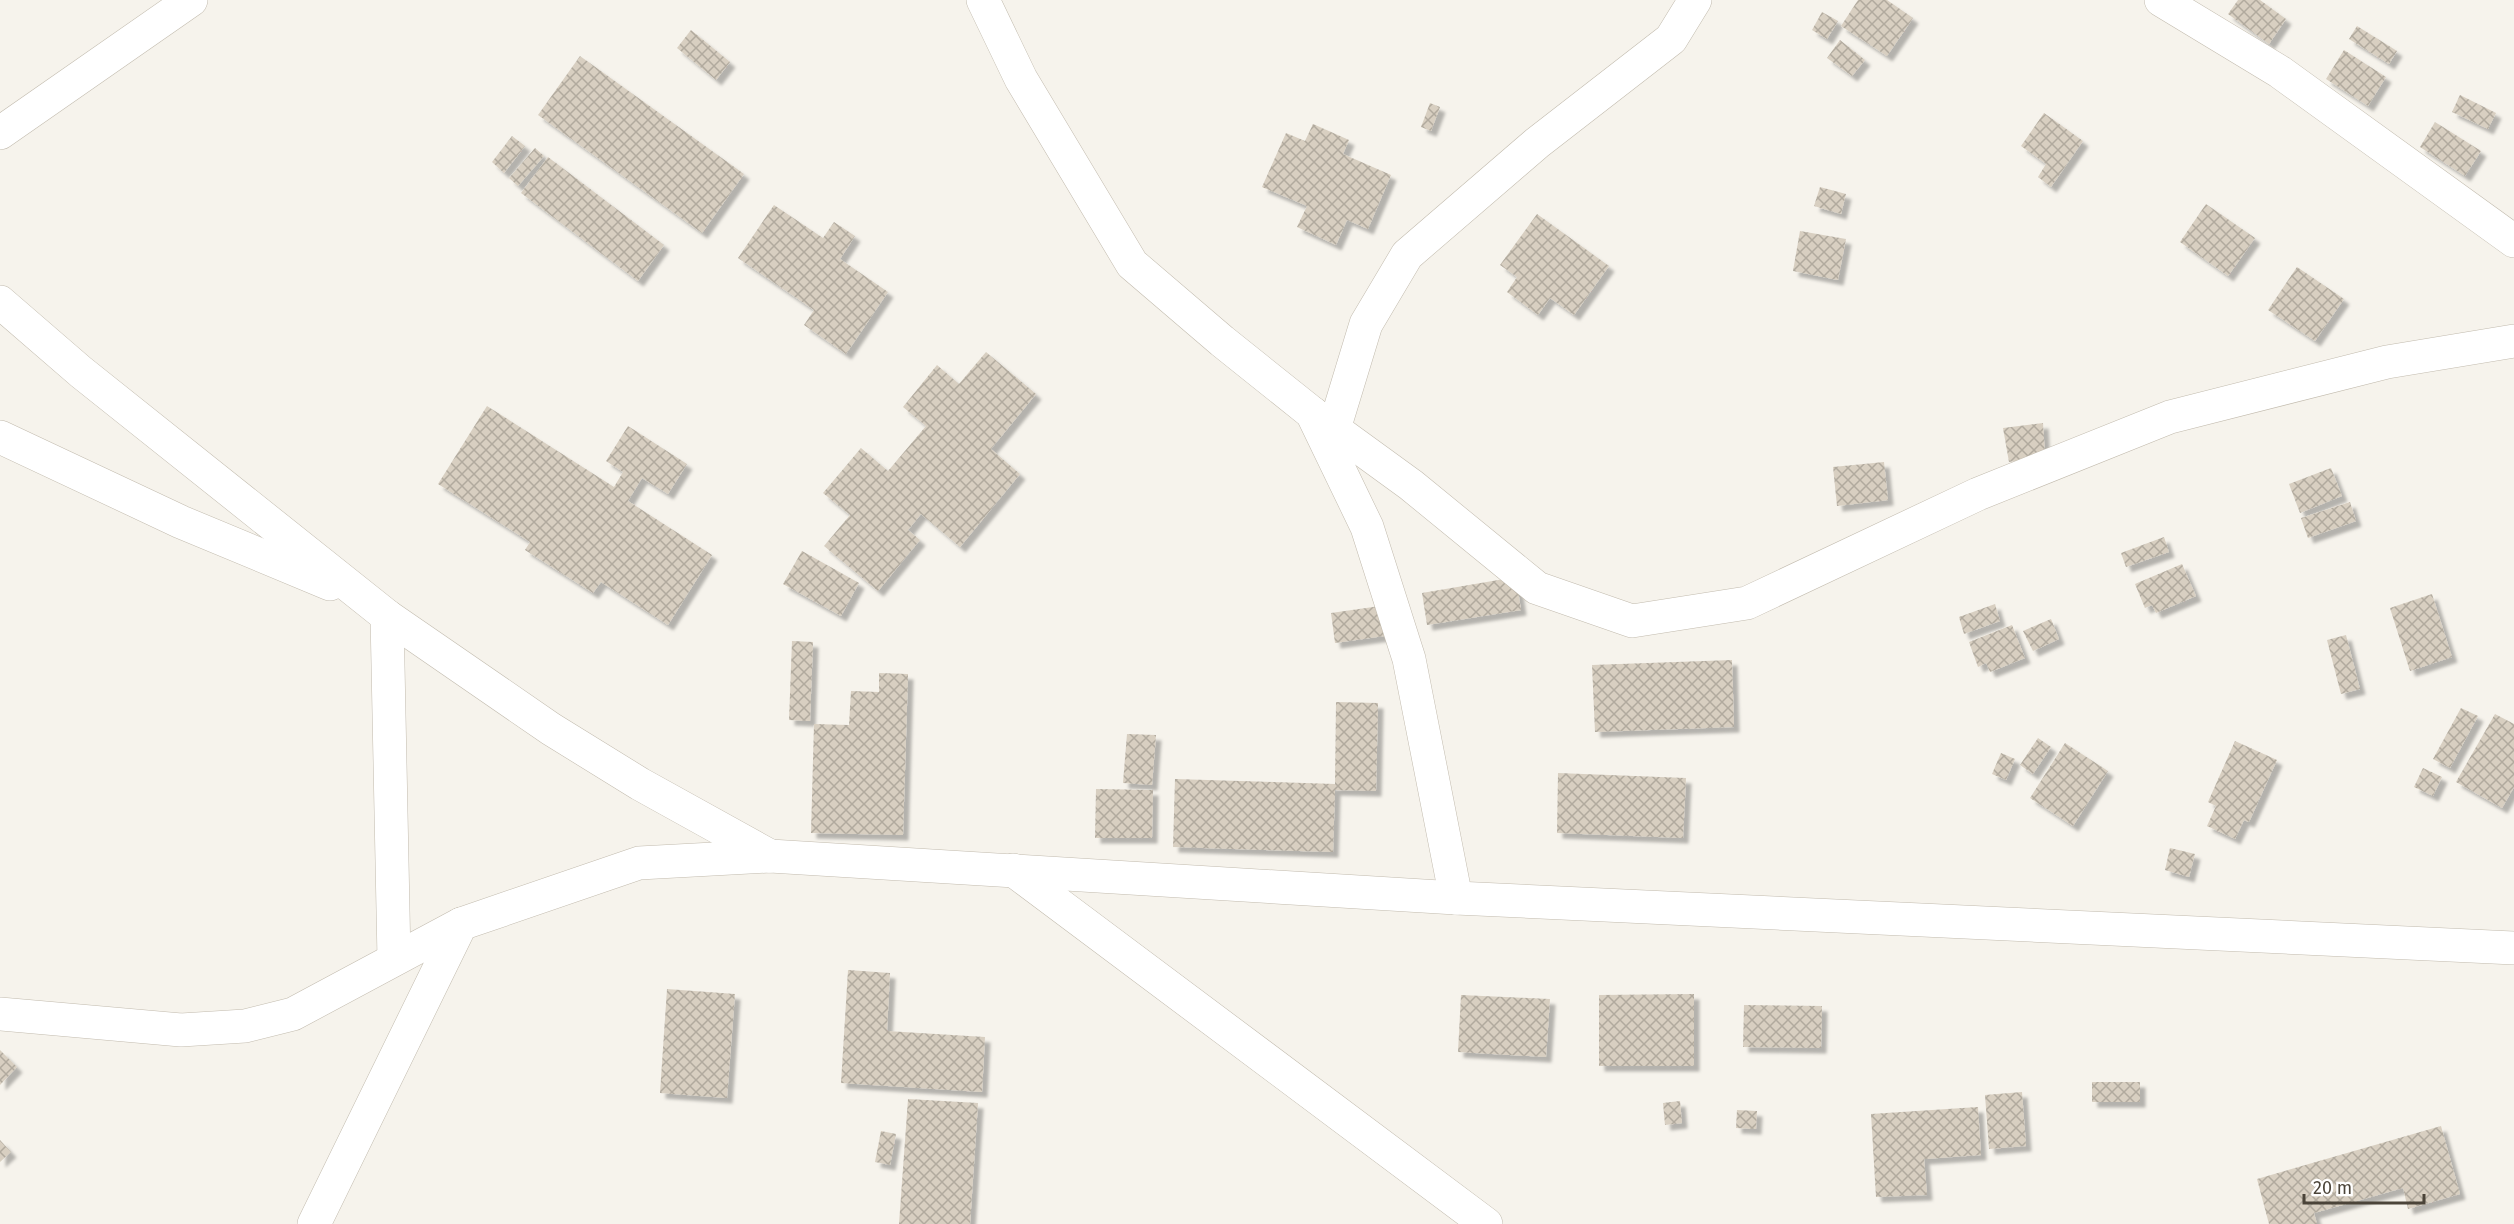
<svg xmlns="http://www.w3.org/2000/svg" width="2514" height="1224" font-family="'Fira Sans',sans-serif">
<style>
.building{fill:url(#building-cross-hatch);filter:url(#shadow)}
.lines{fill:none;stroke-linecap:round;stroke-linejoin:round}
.minor-casing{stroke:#c2bbae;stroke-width:34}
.minor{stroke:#fff;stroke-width:33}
</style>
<defs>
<pattern id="building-cross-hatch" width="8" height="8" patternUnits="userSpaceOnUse" patternTransform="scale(1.5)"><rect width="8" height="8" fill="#d8cfc1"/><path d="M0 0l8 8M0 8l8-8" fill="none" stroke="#b1aa9e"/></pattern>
<filter id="shadow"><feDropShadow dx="5.5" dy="5.5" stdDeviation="1.5" flood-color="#0004"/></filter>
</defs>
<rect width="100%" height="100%" fill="#f6f3ec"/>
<g class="building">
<polygon points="1858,0 1887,0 1913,18 1887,56 1841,26"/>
<polygon points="2238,0 2260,0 2286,19 2269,44 2228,14"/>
<polygon points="1822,12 1838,21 1827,39 1812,30"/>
<polygon points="2357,26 2397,51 2389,64 2349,39"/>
<polygon points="691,30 730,62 716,80 677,48"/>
<polygon points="1840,40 1865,60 1852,76 1827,58"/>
<polygon points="2344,50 2386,77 2368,106 2326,79"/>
<polygon points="580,56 744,174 702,233 538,115"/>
<polygon points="2460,95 2496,113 2488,129 2452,112"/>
<polygon points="1430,103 1440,107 1431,131 1421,127"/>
<polygon points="2044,113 2083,141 2051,187 2038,177 2046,164 2021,146"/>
<polygon points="2435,122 2481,151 2465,176 2420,147"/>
<polygon points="1313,124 1349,140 1343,154 1391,175 1368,229 1347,220 1336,245 1297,227 1307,206 1262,187 1286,133 1305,141"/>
<polygon points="512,136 525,146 504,173 492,162"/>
<polygon points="535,148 544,156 518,186 509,178"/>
<polygon points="548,157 664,245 638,281 521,193"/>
<polygon points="1820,187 1846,194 1841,214 1814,206"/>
<polygon points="2206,204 2255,238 2228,276 2180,242"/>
<polygon points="774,205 823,238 834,222 855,236 840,259 888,292 846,354 804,325 814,310 738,258"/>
<polygon points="1537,214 1609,266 1574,315 1550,298 1538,315 1507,292 1517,277 1500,265"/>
<polygon points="1800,231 1846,239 1838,280 1793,271"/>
<polygon points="2297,267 2344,299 2315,341 2268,310"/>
<polygon points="986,352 1036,394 991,449 1020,474 960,547 921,514 908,530 920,540 878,591 824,546 850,515 823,493 861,448 888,471 926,426 903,407 937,365 959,384"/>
<polygon points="487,406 614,487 623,472 606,461 628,426 687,464 668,494 642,478 628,501 712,555 668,625 601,582 593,593 525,550 530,542 438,484"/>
<polygon points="2043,423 2045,456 2009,462 2003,428"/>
<polygon points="1884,462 1888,500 1837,506 1833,467"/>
<polygon points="2331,468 2342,496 2300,513 2289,484"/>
<polygon points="2350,502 2356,521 2308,538 2301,518"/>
<polygon points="2164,537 2169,552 2126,567 2121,553"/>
<polygon points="802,551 859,583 841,616 783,584"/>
<polygon points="2182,564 2196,596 2156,613 2152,605 2145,608 2135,584"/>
<polygon points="1516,577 1521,610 1427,625 1422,593"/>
<polygon points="2432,594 2452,657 2410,671 2390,608"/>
<polygon points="1995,604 2000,621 1964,634 1959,617"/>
<polygon points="1387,605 1391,635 1335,643 1331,613"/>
<polygon points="2051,619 2059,639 2033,651 2023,631"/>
<polygon points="2012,625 2025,658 1990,672 1986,663 1978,667 1969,642"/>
<polygon points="2346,635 2360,689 2341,694 2327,640"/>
<polygon points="792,641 813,642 810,721 789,720"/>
<polygon points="1732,660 1734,727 1595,732 1592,665"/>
<polygon points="879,673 908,674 903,835 811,833 814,724 849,725 851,691 879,692"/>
<polygon points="1336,702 1378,703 1376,791 1335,790 1333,852 1173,847 1175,779 1335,784"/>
<polygon points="2461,708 2478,716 2450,768 2433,759"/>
<polygon points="2495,714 2514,724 2514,787 2502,808 2456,782"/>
<polygon points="1127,734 1156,735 1152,785 1123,783"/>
<polygon points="2038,738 2051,747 2033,774 2020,765"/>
<polygon points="2235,741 2277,760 2249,822 2244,820 2235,839 2207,826 2216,806 2208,802"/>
<polygon points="2065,743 2108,771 2073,826 2030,798"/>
<polygon points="2001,753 2015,759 2006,780 1992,774"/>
<polygon points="2423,768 2442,777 2433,796 2414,787"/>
<polygon points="1558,773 1686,778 1683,838 1557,833"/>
<polygon points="1096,789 1153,790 1152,838 1095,838"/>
<polygon points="2170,848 2195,854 2189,877 2165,870"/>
<polygon points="848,970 890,973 887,1031 985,1037 982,1092 841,1083"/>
<polygon points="667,989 735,994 727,1098 660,1093"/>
<polygon points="1694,994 1694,1066 1599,1066 1599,995"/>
<polygon points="1461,995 1550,999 1546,1057 1458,1052"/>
<polygon points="1744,1005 1822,1006 1821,1048 1743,1047"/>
<polygon points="0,1050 17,1067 0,1085"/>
<rect x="2092" y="1082" width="48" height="20"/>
<polygon points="2022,1092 2026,1146 1989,1149 1985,1095"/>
<polygon points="908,1099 978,1103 970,1224 899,1224"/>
<polygon points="1680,1101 1682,1123 1665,1125 1663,1103"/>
<polygon points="1978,1107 1981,1155 1924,1159 1927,1195 1876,1197 1871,1114"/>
<polygon points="1737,1110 1757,1111 1756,1129 1736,1128"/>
<polygon points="2441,1126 2460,1194 2408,1209 2403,1188 2314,1213 2317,1224 2269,1224 2257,1179"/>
<polygon points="881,1131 896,1134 890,1165 875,1162"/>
<polygon points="0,1140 11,1152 0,1162"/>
</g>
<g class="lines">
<defs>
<g id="minor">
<polyline points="983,0 1021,79 1132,264 1222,341 1312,413 1367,527 1409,659 1456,898"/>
<polyline points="2161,0 2280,72 2514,241"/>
<polyline points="0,133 191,0"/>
<polyline points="0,302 81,372 387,616 551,729 640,784 770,856"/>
<polyline points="1312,413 1411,485 1537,588 1632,621 1747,603 1978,494 2170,417 2387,362 2514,341"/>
<polyline points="1334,429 1366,324 1407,255 1537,143 1671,39 1695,0"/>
<polyline points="0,437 181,522 330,584"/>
<polyline points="387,616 394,959"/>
<polyline points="1013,870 1486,1224"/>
<polyline points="0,1014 181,1030 245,1026 293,1014 461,924"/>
<polyline points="314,1224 461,924 639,863 770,856 1456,898 2514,948"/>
</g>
</defs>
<use href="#minor" class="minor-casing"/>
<use href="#minor" class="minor"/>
</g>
<path d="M2304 1194v9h120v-9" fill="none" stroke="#4b4439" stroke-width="3"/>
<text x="2313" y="1194" font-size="18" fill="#4b4439" stroke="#ffffff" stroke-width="4.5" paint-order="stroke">20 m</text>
</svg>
